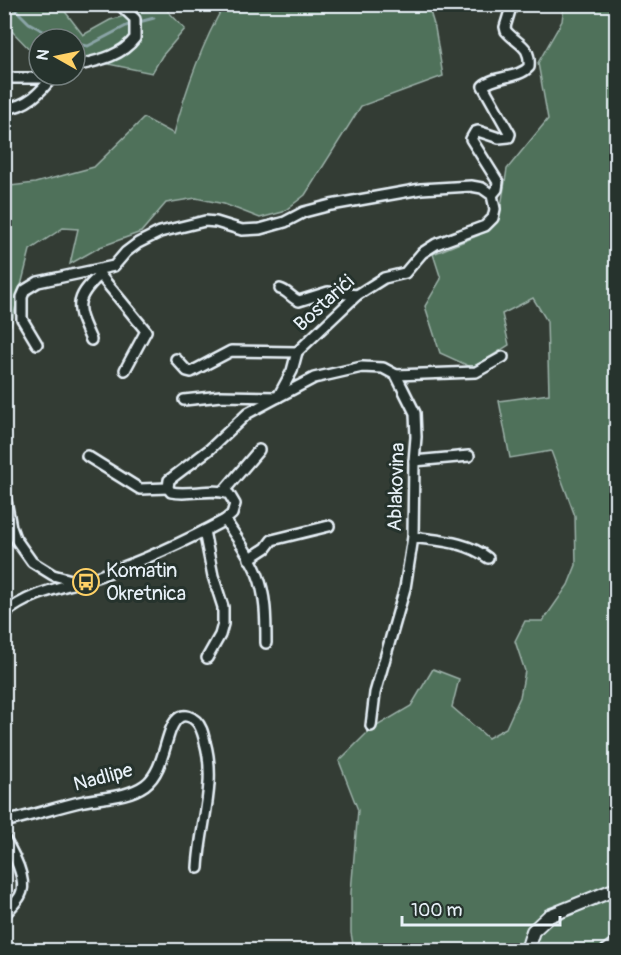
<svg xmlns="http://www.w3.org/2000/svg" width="621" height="955" font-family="Pangolin,sans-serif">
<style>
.green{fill:#50715a;stroke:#9cb1a9;stroke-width:1.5}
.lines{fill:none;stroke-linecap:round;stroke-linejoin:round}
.stream{stroke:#8aa4a6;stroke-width:3}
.street-casing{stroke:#e8f1f8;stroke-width:14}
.secondary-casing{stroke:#e8f1f8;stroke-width:16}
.street{stroke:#26332d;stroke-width:9}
.secondary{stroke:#26332d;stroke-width:12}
.labels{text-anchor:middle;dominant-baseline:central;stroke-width:6;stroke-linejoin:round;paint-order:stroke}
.street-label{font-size:20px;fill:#e8f1f8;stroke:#26332d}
.poi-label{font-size:20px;fill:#e8f1f8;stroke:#26332d;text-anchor:start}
</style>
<rect width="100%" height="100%" fill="#333c34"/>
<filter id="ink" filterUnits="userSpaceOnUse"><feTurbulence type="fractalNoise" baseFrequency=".0167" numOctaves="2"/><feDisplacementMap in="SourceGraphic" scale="12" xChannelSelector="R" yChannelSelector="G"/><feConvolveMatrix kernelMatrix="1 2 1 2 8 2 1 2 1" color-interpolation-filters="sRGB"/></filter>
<g filter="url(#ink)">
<g class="green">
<polygon points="4,5 60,5 83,35 110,20 162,5 185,29 162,56 152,73 89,60 75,68 75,39 39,39 39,59 5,24"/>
<path d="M 224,5 L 428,5 L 435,28 L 443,76 L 361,106 L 305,195 L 283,212 L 260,218 L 224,204 L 196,198 L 166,203 L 141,232 L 100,247 L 70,264 L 78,229 L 63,228 L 30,250 L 11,325 L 4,315 L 4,171 L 10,186 L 35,183 L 94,167 L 144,118 L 174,134 C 186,88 201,46 224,5 Z"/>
<polygon points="564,5 616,5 616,950 354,950 351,933 351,892 358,810 339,761 370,730 411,706 433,669 459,679 452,707 488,738 506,728 520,697 525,671 515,641 525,621 543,621 568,585 576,565 575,516 551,451 510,458 499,401 549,394 547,321 533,298 502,314 509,345 473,368 440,353 425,306 441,279 433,254 479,235 500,213 507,169 548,119 538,63 562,21"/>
</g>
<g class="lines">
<g class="stream">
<polyline points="10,4 29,23 57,39"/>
<polyline points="75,44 88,46 128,25 154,18"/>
</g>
<defs>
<g id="street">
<path d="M 75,66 C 96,61 121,57 135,38 L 135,19 L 119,4"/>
<polyline points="4,78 42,78 50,75"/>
<path d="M 4,109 C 28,106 40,93 54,75"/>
<path d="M 492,195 L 497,189 L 498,182 L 471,139 L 475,132 L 478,131 L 499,138 L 509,137 L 510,134 L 483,86 C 495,75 518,79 529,67 C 531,45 518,45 506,31 L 505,27 L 512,4"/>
<polyline points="100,275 146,331 125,370"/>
<path d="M 280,289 C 288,291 291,298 299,301 L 328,292 L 357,295"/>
<path d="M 91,340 C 77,309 72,300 100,275 L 97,272"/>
<polyline points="176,359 187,371 191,372 231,351 297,352"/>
<polyline points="396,375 476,372 503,357"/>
<polyline points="184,400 221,396 278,397 314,378 362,367 383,368 396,375 415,413 416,437 414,461 413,537 405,588 375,693 371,726"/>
<polyline points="87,456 140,489 168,488"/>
<polyline points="414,461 469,456"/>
<polyline points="4,490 11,527 15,538 32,562 53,575 75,581"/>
<polyline points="223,492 259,450"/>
<path d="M 225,520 C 236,537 250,555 257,573 C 266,595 266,619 266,643"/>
<polyline points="204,531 213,576 223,607 223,624 220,635 207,658"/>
<path d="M 413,537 C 439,541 466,541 488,558"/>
<polyline points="249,559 266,548 272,540 329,526"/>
<path d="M 4,614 C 33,590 68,587 102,575 C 145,560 186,541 225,520 L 232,514 L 235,504 L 229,494 C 213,487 190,496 171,492 L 168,488 L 169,480 L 210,449 L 248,413 L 278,397 L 292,371 L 297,352 L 357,295 L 384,278 L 405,273 L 422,253 L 436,244 L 485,226 L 493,218 L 495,209 L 492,195 L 482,188 L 471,186 L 421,189 L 331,205 L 304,212 L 285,222 L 260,229 L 242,230 L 216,222 L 205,221 L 160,232 L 138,243 L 126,252 L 114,266 L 38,282 L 25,290 L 22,297 L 22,319 L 37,344"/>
<path d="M 4,822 C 31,816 57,807 84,801 C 105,797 128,797 145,785 C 167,769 164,726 180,717 C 185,714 192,717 196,721 C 202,727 203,734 205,742 C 217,784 200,825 198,868"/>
<path d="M 4,838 C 12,851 29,881 20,896 C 16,903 9,909 4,915"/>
<polyline points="606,950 616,942"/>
</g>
<polyline id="secondary" points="527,950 533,931 549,916 616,889"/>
</defs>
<use href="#street" class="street-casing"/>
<use href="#secondary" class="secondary-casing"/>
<use href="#street" class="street"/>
<use href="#secondary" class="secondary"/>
</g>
</g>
<defs>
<symbol id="bus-ring" viewBox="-11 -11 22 22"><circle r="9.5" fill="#26332d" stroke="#ffd166" stroke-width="1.5"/><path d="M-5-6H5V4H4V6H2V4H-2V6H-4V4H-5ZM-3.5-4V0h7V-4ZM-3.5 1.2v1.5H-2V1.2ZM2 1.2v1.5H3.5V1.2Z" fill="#ffd166"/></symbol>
</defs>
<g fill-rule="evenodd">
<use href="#bus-ring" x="71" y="567" width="30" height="30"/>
</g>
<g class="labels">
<g class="street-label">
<text transform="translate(324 303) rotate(-42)">Bostarići</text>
<text transform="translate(396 487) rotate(-88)">Ablakovina</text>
<text transform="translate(103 777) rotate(-15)">Nadlipe</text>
</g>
<g class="poi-label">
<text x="106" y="570">Komatin<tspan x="106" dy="23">Okretnica</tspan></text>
</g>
</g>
<rect width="621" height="955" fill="none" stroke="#26332d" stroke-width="24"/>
<rect x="12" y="12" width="597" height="931" fill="none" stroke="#e8f1f8" stroke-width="2" filter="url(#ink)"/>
<g transform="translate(57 57) rotate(279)"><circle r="28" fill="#26332d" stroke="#747f7e" stroke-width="1.5"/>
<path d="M0-4.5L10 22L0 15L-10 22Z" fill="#ffd166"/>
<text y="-9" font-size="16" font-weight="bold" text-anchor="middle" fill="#e8f1f8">N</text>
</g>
<path d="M402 916v9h158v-9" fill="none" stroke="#e8f1f8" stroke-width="3"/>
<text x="411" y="916" font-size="18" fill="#e8f1f8" stroke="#26332d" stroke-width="4.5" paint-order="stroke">100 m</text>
</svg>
